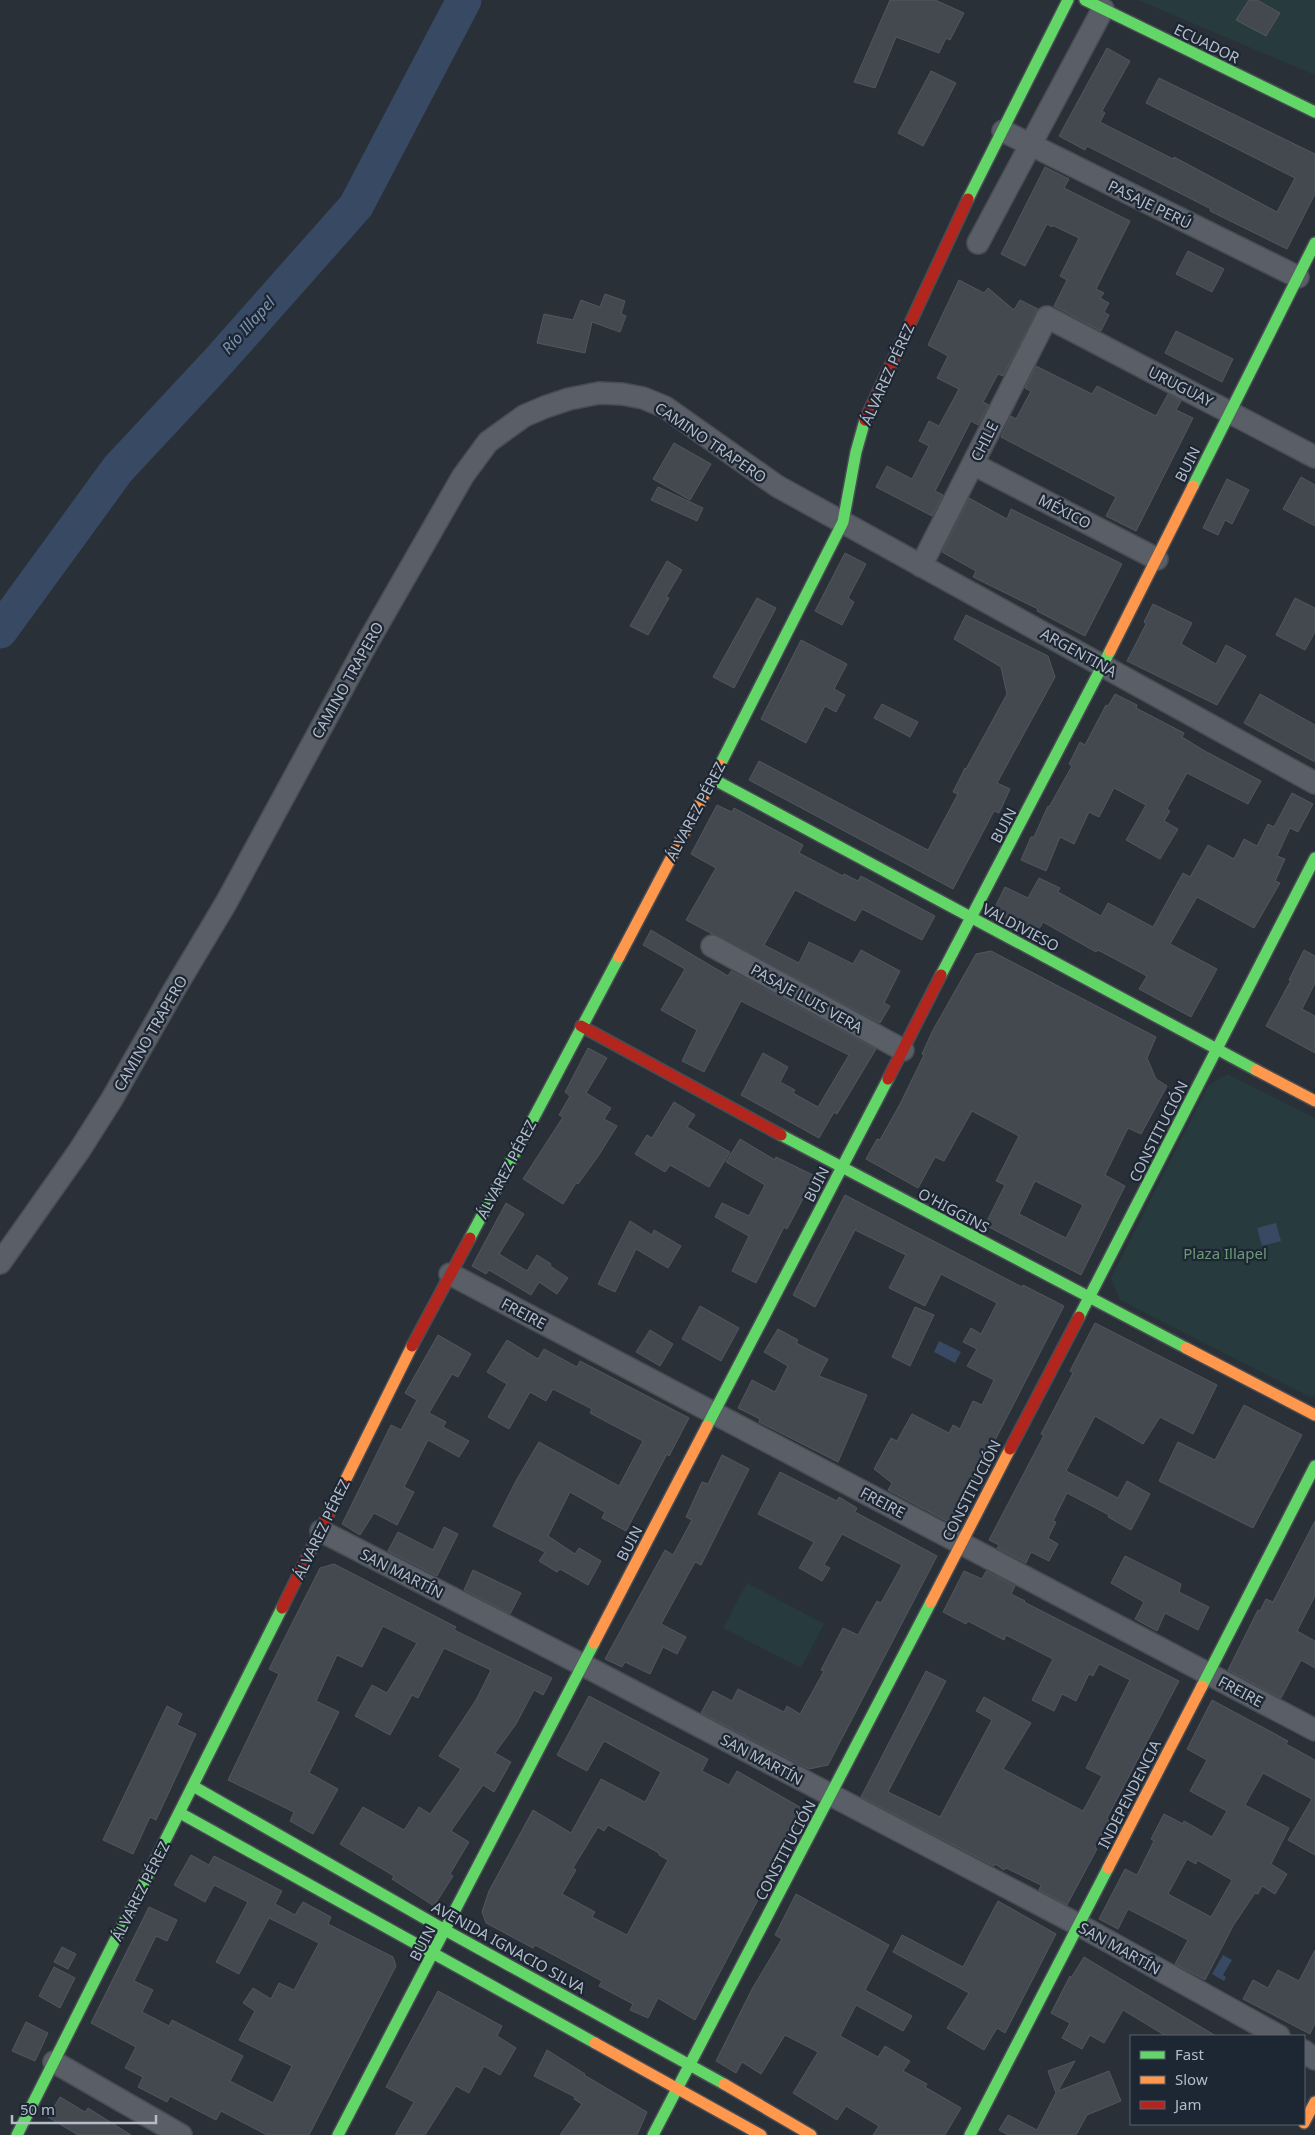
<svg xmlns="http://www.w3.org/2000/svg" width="1315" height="2135" font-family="'Noto Sans',sans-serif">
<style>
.green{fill:#273a3e}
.water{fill:#384963}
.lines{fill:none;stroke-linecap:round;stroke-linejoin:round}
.river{stroke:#384963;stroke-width:35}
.building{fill:#444950;stroke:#52575f;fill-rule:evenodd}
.street-casing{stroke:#484c53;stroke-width:24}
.fast-casing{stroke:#484c53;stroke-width:14}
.slow-casing{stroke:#484c53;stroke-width:14}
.jam-casing{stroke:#484c53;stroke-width:14}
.street{stroke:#5a5e66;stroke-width:21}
.fast{stroke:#63d668;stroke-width:11}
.slow{stroke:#ff974d;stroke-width:11}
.jam{stroke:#b3261e;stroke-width:11}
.labels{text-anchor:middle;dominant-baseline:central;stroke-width:4.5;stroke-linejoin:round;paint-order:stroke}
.street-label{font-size:15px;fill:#b4bcc9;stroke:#1d2633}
.park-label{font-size:15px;fill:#6b9a76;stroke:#1d2633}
.water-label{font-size:16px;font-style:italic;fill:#7c92b1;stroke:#1d2633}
</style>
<rect width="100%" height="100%" fill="#2a3038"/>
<g class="green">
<polygon points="1138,0 1315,0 1315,75"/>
<polygon points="1227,1074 1315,1118 1315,1396 1310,1397 1120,1300 1111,1278 1208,1086"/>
<polygon points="747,1583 824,1624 801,1668 723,1628"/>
</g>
<g class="water">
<polygon points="1276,1223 1281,1241 1262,1246 1257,1228"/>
<polygon points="939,1341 961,1352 955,1363 934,1352"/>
<polygon points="1223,1955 1232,1960 1223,1975 1226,1977 1224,1981 1212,1974"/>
</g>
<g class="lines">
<polyline class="river" points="0,631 118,469 215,365 356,206 464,0"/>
</g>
<g class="building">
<polygon points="890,0 935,0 964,13 950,40 946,38 939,53 896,37 875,88 854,82"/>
<polygon points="1249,0 1257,0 1280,13 1266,36 1236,20"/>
<polygon points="1107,48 1130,61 1102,111 1105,113 1100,122 1173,159 1174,157 1277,212 1295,178 1146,103 1159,78 1315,154 1315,194 1287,249 1210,211 1211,209 1087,146 1085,150 1059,136"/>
<polygon points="931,71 956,83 923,146 898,133"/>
<polygon points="1045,167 1069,179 1064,188 1130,221 1096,289 1104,293 1100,298 1109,303 1104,312 1109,315 1101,331 1054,306 1067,280 1060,276 1079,238 1052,225 1052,227 1047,224 1025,266 1001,254"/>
<polygon points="1188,251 1224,269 1212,292 1176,274"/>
<polygon points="959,280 984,293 988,288 1014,310 1020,300 1038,309 1003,376 998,374 983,402 989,405 978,425 971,421 935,491 943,495 932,516 876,487 887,466 912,479 929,446 919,441 929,421 939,426 959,389 937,378 948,356 928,345"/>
<polygon points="605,294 625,301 621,314 626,316 620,332 592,322 585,353 537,343 544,314 573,320 581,300 600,307"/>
<polygon points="1176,331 1233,359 1222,382 1165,353"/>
<polygon points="1036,366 1092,394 1097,386 1156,416 1168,394 1181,401 1176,410 1193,418 1136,531 1106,516 1116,497 1001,437 1011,416 1016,419 1031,391 1025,388"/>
<polygon points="674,443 711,464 690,500 653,479"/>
<polygon points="1301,477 1315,485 1315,526 1283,509"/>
<polygon points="1227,479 1249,490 1232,524 1225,520 1218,535 1203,528"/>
<polygon points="658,487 703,508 697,521 651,500"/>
<polygon points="969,498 1007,519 1011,509 1122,564 1085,636 1037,611 1038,609 973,577 976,571 942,552"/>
<polygon points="845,553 866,564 848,598 854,602 842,625 815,611"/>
<polygon points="667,561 682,570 666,597 669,598 648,635 630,626"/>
<polygon points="757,598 776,608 734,688 713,677"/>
<polygon points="1295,598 1315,608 1315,632 1305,650 1276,635"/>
<polygon points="1153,604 1192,623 1181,644 1216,664 1226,645 1246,656 1217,705 1127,661 1146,624 1144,622"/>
<polygon points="966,615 1048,656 1055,677 997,783 1010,789 999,813 994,811 953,889 749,780 759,761 928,850 958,794 953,792 965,768 966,769 1007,694 1001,667 954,639"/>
<polygon points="801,640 847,664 834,689 845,695 836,712 825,706 806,743 761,719"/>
<polygon points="1115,694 1137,705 1136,708 1184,733 1182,737 1203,750 1261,781 1248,804 1187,773 1167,809 1170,811 1164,821 1178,829 1160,859 1126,840 1146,805 1114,788 1099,817 1089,812 1074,844 1060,837 1046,871 1021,860 1031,837 1034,837 1048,806 1049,807 1072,766 1069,764 1080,742 1085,745 1106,705 1108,706"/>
<polygon points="1260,694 1315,725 1315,762 1244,723"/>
<polygon points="882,704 918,722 910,737 874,718"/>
<polygon points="1292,793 1313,804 1298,832 1290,828 1277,856 1285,859 1275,881 1280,883 1254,928 1197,897 1170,944 1217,969 1191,1017 1139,989 1147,976 1098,950 1096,952 1043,922 1036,934 993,911 1005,887 1028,898 1039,878 1060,888 1058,892 1101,916 1108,903 1153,927 1183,873 1190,877 1208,845 1234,859 1244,839 1257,846 1268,824 1274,827"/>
<polygon points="717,805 732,812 734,808 803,845 799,853 843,876 844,874 858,881 861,876 935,916 922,940 862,909 855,921 795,890 764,945 799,963 809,942 853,964 861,950 900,971 884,1003 890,1006 880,1023 686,920 716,868 691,854"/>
<polygon points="651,930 728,976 731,971 876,1049 837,1114 834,1112 819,1138 741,1095 763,1053 788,1067 780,1082 795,1090 793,1093 818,1107 849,1055 741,1001 704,1072 682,1061 697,1030 661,1010 685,969 643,945"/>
<polygon points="1304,950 1315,956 1315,983 1302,1009 1315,1016 1315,1053 1266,1026 1291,980 1289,980"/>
<path d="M 991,951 L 1156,1037 L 1147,1058 L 1156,1079 L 1167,1086 L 1141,1134 L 1128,1128 L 1105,1175 L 1125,1186 L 1081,1275 L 985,1225 L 1005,1185 L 996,1181 L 1019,1136 L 972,1111 L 944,1161 L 935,1157 L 918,1188 L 866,1159 L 877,1139 L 880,1140 L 900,1104 L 924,1055 L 922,1054 L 933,1030 L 976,954 ZM 1035,1181 L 1083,1205 L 1066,1238 L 1019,1214 Z"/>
<polygon points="588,1048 607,1058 586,1093 611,1108 604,1119 617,1126 599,1155 578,1184 576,1183 563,1204 523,1179 563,1117 559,1115 570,1096 565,1092"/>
<polygon points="674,1102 695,1115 687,1127 730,1152 709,1187 670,1165 665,1172 635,1154 647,1135 652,1138"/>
<polygon points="740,1139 775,1160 776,1157 815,1176 787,1229 784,1227 756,1283 732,1271 749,1236 715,1217 722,1203 749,1216 765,1185 726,1162"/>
<polygon points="845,1195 1022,1287 1023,1285 1064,1306 952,1524 888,1490 892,1483 874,1469 891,1438 897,1441 912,1414 949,1433 953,1425 960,1429 973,1401 982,1405 994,1380 967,1366 977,1349 963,1342 971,1328 981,1334 997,1303 941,1274 925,1306 889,1288 906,1255 855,1230 815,1307 793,1295"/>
<polygon points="506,1203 524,1214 499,1254 527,1271 537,1255 551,1264 550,1266 568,1278 557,1294 539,1282 531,1295 489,1270 486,1274 472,1266"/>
<polygon points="630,1221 652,1235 654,1230 681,1246 668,1268 636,1249 615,1292 598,1284"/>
<polygon points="700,1306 739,1328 721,1361 682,1339"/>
<polygon points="915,1307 934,1315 910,1366 892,1357"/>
<polygon points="1095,1323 1217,1385 1193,1434 1160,1417 1143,1444 1095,1416 1066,1471 1118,1498 1127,1481 1150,1494 1131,1530 1108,1517 1109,1515 1067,1493 1053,1521 1056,1522 1048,1538 1058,1544 1049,1561 1031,1552 1026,1563 997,1548 999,1545 989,1540 1044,1435 1041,1434 1073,1373 1070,1371"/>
<polygon points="778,1329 798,1340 796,1343 828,1359 819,1376 867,1395 838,1462 759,1422 760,1419 738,1408 752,1380 775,1392 788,1366 764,1352"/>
<polygon points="650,1330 673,1344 660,1366 636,1352"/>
<polygon points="438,1335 471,1354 458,1377 452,1374 429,1413 446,1422 443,1427 469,1441 459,1457 428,1440 404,1487 414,1492 397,1525 374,1513 360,1535 342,1524 391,1425 401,1430 417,1400 405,1393"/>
<polygon points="507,1340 538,1359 544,1349 577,1367 580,1361 689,1418 669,1456 667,1454 626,1531 602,1518 605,1512 570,1492 548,1536 575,1554 579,1548 601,1561 588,1585 560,1569 557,1572 539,1561 545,1552 493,1526 517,1479 539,1442 619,1486 643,1441 590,1413 592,1409 553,1389 546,1401 530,1392 509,1429 488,1417 507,1384 487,1372"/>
<polygon points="1244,1405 1302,1435 1253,1528 1159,1481 1178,1442 1215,1460"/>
<polygon points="722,1455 749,1469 701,1565 695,1562 661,1624 686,1637 677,1654 663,1647 650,1674 625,1662 622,1667 605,1659 665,1550 673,1555 692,1520 686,1517 702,1482 708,1484"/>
<polygon points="780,1472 837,1501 839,1497 857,1508 855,1512 937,1556 828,1765 809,1769 701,1713 713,1691 732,1701 738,1689 784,1712 787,1706 800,1714 824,1671 821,1670 843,1628 858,1635 877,1601 881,1603 902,1565 842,1534 824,1565 830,1568 822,1581 799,1568 814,1542 758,1514"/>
<polygon points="1315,1521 1315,1596 1297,1631 1315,1641 1315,1668 1301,1660 1281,1698 1228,1670 1258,1610 1260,1611 1266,1599 1273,1602"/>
<polygon points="444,1527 458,1534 437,1576 388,1551 398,1532 433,1550"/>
<polygon points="1125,1556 1181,1584 1179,1592 1209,1607 1198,1630 1165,1613 1157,1631 1135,1619 1144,1602 1111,1583"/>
<polygon points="334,1564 456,1627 454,1630 552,1678 543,1695 534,1690 516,1724 495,1753 511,1762 494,1792 483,1785 451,1831 469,1842 450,1874 453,1876 434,1906 392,1879 394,1876 340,1844 363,1807 404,1830 419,1807 430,1814 461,1769 439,1756 476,1700 491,1670 444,1648 418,1698 412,1695 390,1735 355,1716 372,1685 387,1693 417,1643 383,1626 362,1667 337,1655 316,1701 339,1712 309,1773 338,1789 313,1834 290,1821 294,1812 228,1780 279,1674 269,1669 320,1568"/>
<polygon points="473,1570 521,1593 510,1614 464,1590"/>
<polygon points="964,1571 982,1579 986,1571 1015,1586 1011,1594 1025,1601 1024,1602 1179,1681 1107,1818 1109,1820 1095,1848 1097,1849 1067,1905 1039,1890 1041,1885 1006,1868 1004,1870 995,1864 994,1866 861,1797 926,1671 946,1681 888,1792 940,1817 992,1720 976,1711 984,1697 1031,1723 1003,1769 1083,1811 1102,1776 1086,1768 1130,1680 1099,1664 1093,1676 1089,1674 1076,1701 1062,1694 1054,1711 1032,1700 1053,1659 1006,1635 1004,1640 968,1621 966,1624 943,1612"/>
<path d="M 589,1696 L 708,1759 L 702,1771 L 729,1785 L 737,1771 L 805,1810 L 695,2020 L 658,1998 L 648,2018 L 630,2010 L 633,2004 L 599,1986 L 602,1981 L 535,1945 L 533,1948 L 486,1923 L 482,1912 L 489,1891 L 533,1810 L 571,1833 L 601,1779 L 645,1802 L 661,1772 L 604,1741 L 587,1771 L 557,1755 ZM 608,1825 L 659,1853 L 659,1855 L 668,1860 L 627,1935 L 592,1917 L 595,1912 L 562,1894 L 576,1870 L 573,1868 L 598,1827 L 604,1831 Z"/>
<path d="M 1212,1700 L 1288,1741 L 1286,1744 L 1315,1760 L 1315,1855 L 1288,1840 L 1312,1799 L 1263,1773 L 1245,1805 L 1289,1828 L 1271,1864 L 1287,1874 L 1275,1894 L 1262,1886 L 1258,1894 L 1255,1893 L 1233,1926 L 1205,1980 L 1175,1964 L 1188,1940 L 1128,1909 L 1118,1929 L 1099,1919 L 1125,1869 L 1137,1875 L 1154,1841 L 1151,1839 L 1164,1814 L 1183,1824 L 1184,1821 L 1212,1837 L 1227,1811 L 1190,1791 L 1207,1760 L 1187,1749 ZM 1187,1859 L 1196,1864 L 1197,1860 L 1232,1880 L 1211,1917 L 1168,1894 Z"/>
<polygon points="167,1706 182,1714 177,1725 196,1734 156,1820 150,1817 133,1854 103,1840"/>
<polygon points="191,1855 209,1865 214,1856 282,1891 275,1904 295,1915 303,1902 331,1917 328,1924 393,1957 396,1966 309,2135 267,2135 221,2111 216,2120 170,2096 167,2102 138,2087 143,2077 125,2068 136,2047 91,2023 149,1907 177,1920 167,1941 156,1936 134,1981 153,1990 142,2012 169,2026 172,2020 243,2056 230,2081 273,2103 292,2066 239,2040 255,2011 243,2003 253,1988 271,1999 279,1983 294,1990 319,1943 269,1918 239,1974 216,1962 248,1902 214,1885 205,1902 174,1885"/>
<polygon points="796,1894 889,1945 865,1990 912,2016 903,2031 856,2005 840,2036 878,2057 885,2046 910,2061 903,2071 927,2084 925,2087 961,2108 945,2135 873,2135 879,2126 846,2106 837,2120 793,2093 818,2052 785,2035 761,2074 742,2062 736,2073 716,2061 752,1989 782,1939 775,1935"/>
<polygon points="998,1901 1056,1934 1005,2033 997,2028 984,2050 947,2028 969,1993 893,1952 902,1935 963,1967"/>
<polygon points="62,1947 76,1954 68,1969 54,1962"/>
<polygon points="1315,1950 1315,2023 1310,2034 1243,1999 1253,1980 1268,1988 1278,1970 1299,1981"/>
<polygon points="1084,1957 1129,1984 1216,2036 1166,2036 1123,2010 1104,2043 1090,2035 1082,2049 1062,2038 1070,2023 1051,2013 1070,1976 1071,1978"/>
<polygon points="54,1967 75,1978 60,2008 39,1996"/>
<polygon points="438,1991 502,2026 497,2036 516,2048 500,2075 484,2066 469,2093 456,2086 425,2135 395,2135 414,2102 386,2087"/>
<polygon points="26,2022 48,2033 35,2061 12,2051"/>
<polygon points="547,2050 585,2074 584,2075 647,2112 637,2135 560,2135 582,2104 574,2099 575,2097 534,2076"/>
<polygon points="1075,2061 1058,2091 1109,2071 1121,2101 1087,2115 1076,2135 1008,2135 999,2130 1008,2115 1037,2130 1056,2093 1048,2071"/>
<polygon points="60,2097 85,2112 88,2108 131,2135 78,2135 48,2117"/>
</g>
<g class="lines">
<defs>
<g id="street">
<polyline points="1003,131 1298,277"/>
<polyline points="978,243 1103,9"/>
<polyline points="973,464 1157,559"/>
<polyline points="921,566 1047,317 1315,457"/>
<polyline points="712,946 903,1050"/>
<polyline points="0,1263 79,1151 112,1099 174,990 226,903 365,647 463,476 488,442 524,416 545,407 569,399 599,393 622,394 643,398 665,407 777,486 1315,783"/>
<polyline points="450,1274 1315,1730"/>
<polyline points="321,1531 583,1665 1079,1925 1279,2036"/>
<polyline points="1304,2051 1315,2059"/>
<polyline points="54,2062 181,2135"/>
</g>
<g id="fast">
<polyline points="1085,0 1315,112"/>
<polyline points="968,199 1068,0"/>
<polyline points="1193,486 1315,243"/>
<polyline points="720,765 843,522 856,452 865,420"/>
<polyline points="713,779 1256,1070"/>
<polyline points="941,975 1110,651"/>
<polyline points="781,1135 1186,1348"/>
<polyline points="470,1238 619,957"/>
<polyline points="1079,1317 1315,858"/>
<polyline points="707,1426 888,1079"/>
<polyline points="1202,1686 1315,1466"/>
<polyline points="193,1786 445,1930 724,2084"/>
<polyline points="180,1813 595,2043"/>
<polyline points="17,2135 282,1608"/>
<polyline points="338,2135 594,1643"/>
<polyline points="653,2135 931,1602"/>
<polyline points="970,2135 1108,1868"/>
</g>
<g id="slow">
<polyline points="1110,651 1193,486"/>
<polyline points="619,957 720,765"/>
<polyline points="1256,1070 1315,1101"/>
<polyline points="1186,1348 1315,1415"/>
<polyline points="343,1485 412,1346"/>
<polyline points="931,1602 1010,1449"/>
<polyline points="594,1643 707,1426"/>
<polyline points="1108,1868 1202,1686"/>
<polyline points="595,2043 761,2135"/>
<polyline points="724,2084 811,2135"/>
<polyline points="1304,2123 1315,2102"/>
</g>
<g id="jam">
<polyline points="865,420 968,199"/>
<polyline points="581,1026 781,1135"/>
<polyline points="888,1079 941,975"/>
<polyline points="412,1346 470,1238"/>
<polyline points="1010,1449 1079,1317"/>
<polyline points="282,1608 343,1485"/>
</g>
</defs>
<use href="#street" class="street-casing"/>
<use href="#fast" class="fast-casing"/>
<use href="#slow" class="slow-casing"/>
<use href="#jam" class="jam-casing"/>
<use href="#street" class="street"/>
<use href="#fast" class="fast"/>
<use href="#slow" class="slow"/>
<use href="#jam" class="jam"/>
</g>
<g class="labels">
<g class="street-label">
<text transform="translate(1207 43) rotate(26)">ECUADOR</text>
<text transform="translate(1150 204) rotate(26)">PASAJE PERÚ</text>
<text transform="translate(887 374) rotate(-66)">ÁLVAREZ PÉREZ</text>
<text transform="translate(1181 386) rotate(27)">URUGUAY</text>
<text transform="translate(984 441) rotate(-63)">CHILE</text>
<text transform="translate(711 442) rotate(34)">CAMINO TRAPERO</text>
<text transform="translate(1187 464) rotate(-63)">BUIN</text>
<text transform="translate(1065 511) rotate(27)">MÉXICO</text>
<text transform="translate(1079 652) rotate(29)">ARGENTINA</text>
<text transform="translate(347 680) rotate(-61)">CAMINO TRAPERO</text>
<text transform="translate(695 811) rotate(-62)">ÁLVAREZ PÉREZ</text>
<text transform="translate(1003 825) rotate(-62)">BUIN</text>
<text transform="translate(1021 927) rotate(28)">VALDIVIESO</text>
<text transform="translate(807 998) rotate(29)">PASAJE LUIS VERA</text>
<text transform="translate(150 1033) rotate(-60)">CAMINO TRAPERO</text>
<text transform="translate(1158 1131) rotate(-63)">CONSTITUCIÓN</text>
<text transform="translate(506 1169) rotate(-62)">ÁLVAREZ PÉREZ</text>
<text transform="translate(816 1184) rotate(-63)">BUIN</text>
<text transform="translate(954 1210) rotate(28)">O'HIGGINS</text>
<text transform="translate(524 1313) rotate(28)">FREIRE</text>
<text transform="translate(971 1490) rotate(-63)">CONSTITUCIÓN</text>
<text transform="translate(883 1502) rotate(28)">FREIRE</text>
<text transform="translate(321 1529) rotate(-64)">ÁLVAREZ PÉREZ</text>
<text transform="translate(629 1543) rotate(-62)">BUIN</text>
<text transform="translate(402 1573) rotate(27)">SAN MARTÍN</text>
<text transform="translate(1241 1691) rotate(28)">FREIRE</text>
<text transform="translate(762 1759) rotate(28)">SAN MARTÍN</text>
<text transform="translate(1129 1794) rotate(-63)">INDEPENDENCIA</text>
<text transform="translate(785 1850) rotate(-62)">CONSTITUCIÓN</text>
<text transform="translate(140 1891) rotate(-63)">ÁLVAREZ PÉREZ</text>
<text transform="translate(422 1943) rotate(-62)">BUIN</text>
<text transform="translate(509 1947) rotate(29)">AVENIDA IGNACIO SILVA</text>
<text transform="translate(1120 1948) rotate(29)">SAN MARTÍN</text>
</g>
<g class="park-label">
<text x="1225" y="1253">Plaza Illapel</text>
</g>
<g class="water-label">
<text transform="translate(248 325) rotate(-48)">Río Illapel</text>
</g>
</g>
<rect x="1130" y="2035" width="175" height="90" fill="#1d2633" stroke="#59626f"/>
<rect x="1140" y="2051" width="25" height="8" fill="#63d668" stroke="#59626f"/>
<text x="1175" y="2060" font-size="15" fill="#b4bcc9">Fast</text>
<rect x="1140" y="2076" width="25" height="8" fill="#ff974d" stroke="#59626f"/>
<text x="1175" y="2085" font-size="15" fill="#b4bcc9">Slow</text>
<rect x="1140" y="2101" width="25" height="8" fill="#b3261e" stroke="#59626f"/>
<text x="1175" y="2110" font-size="15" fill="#b4bcc9">Jam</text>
<path d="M12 2115v8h144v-8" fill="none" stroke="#b4bcc9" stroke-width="2.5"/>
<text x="20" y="2115" font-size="15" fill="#b4bcc9" stroke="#1d2633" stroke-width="4" paint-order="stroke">50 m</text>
</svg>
